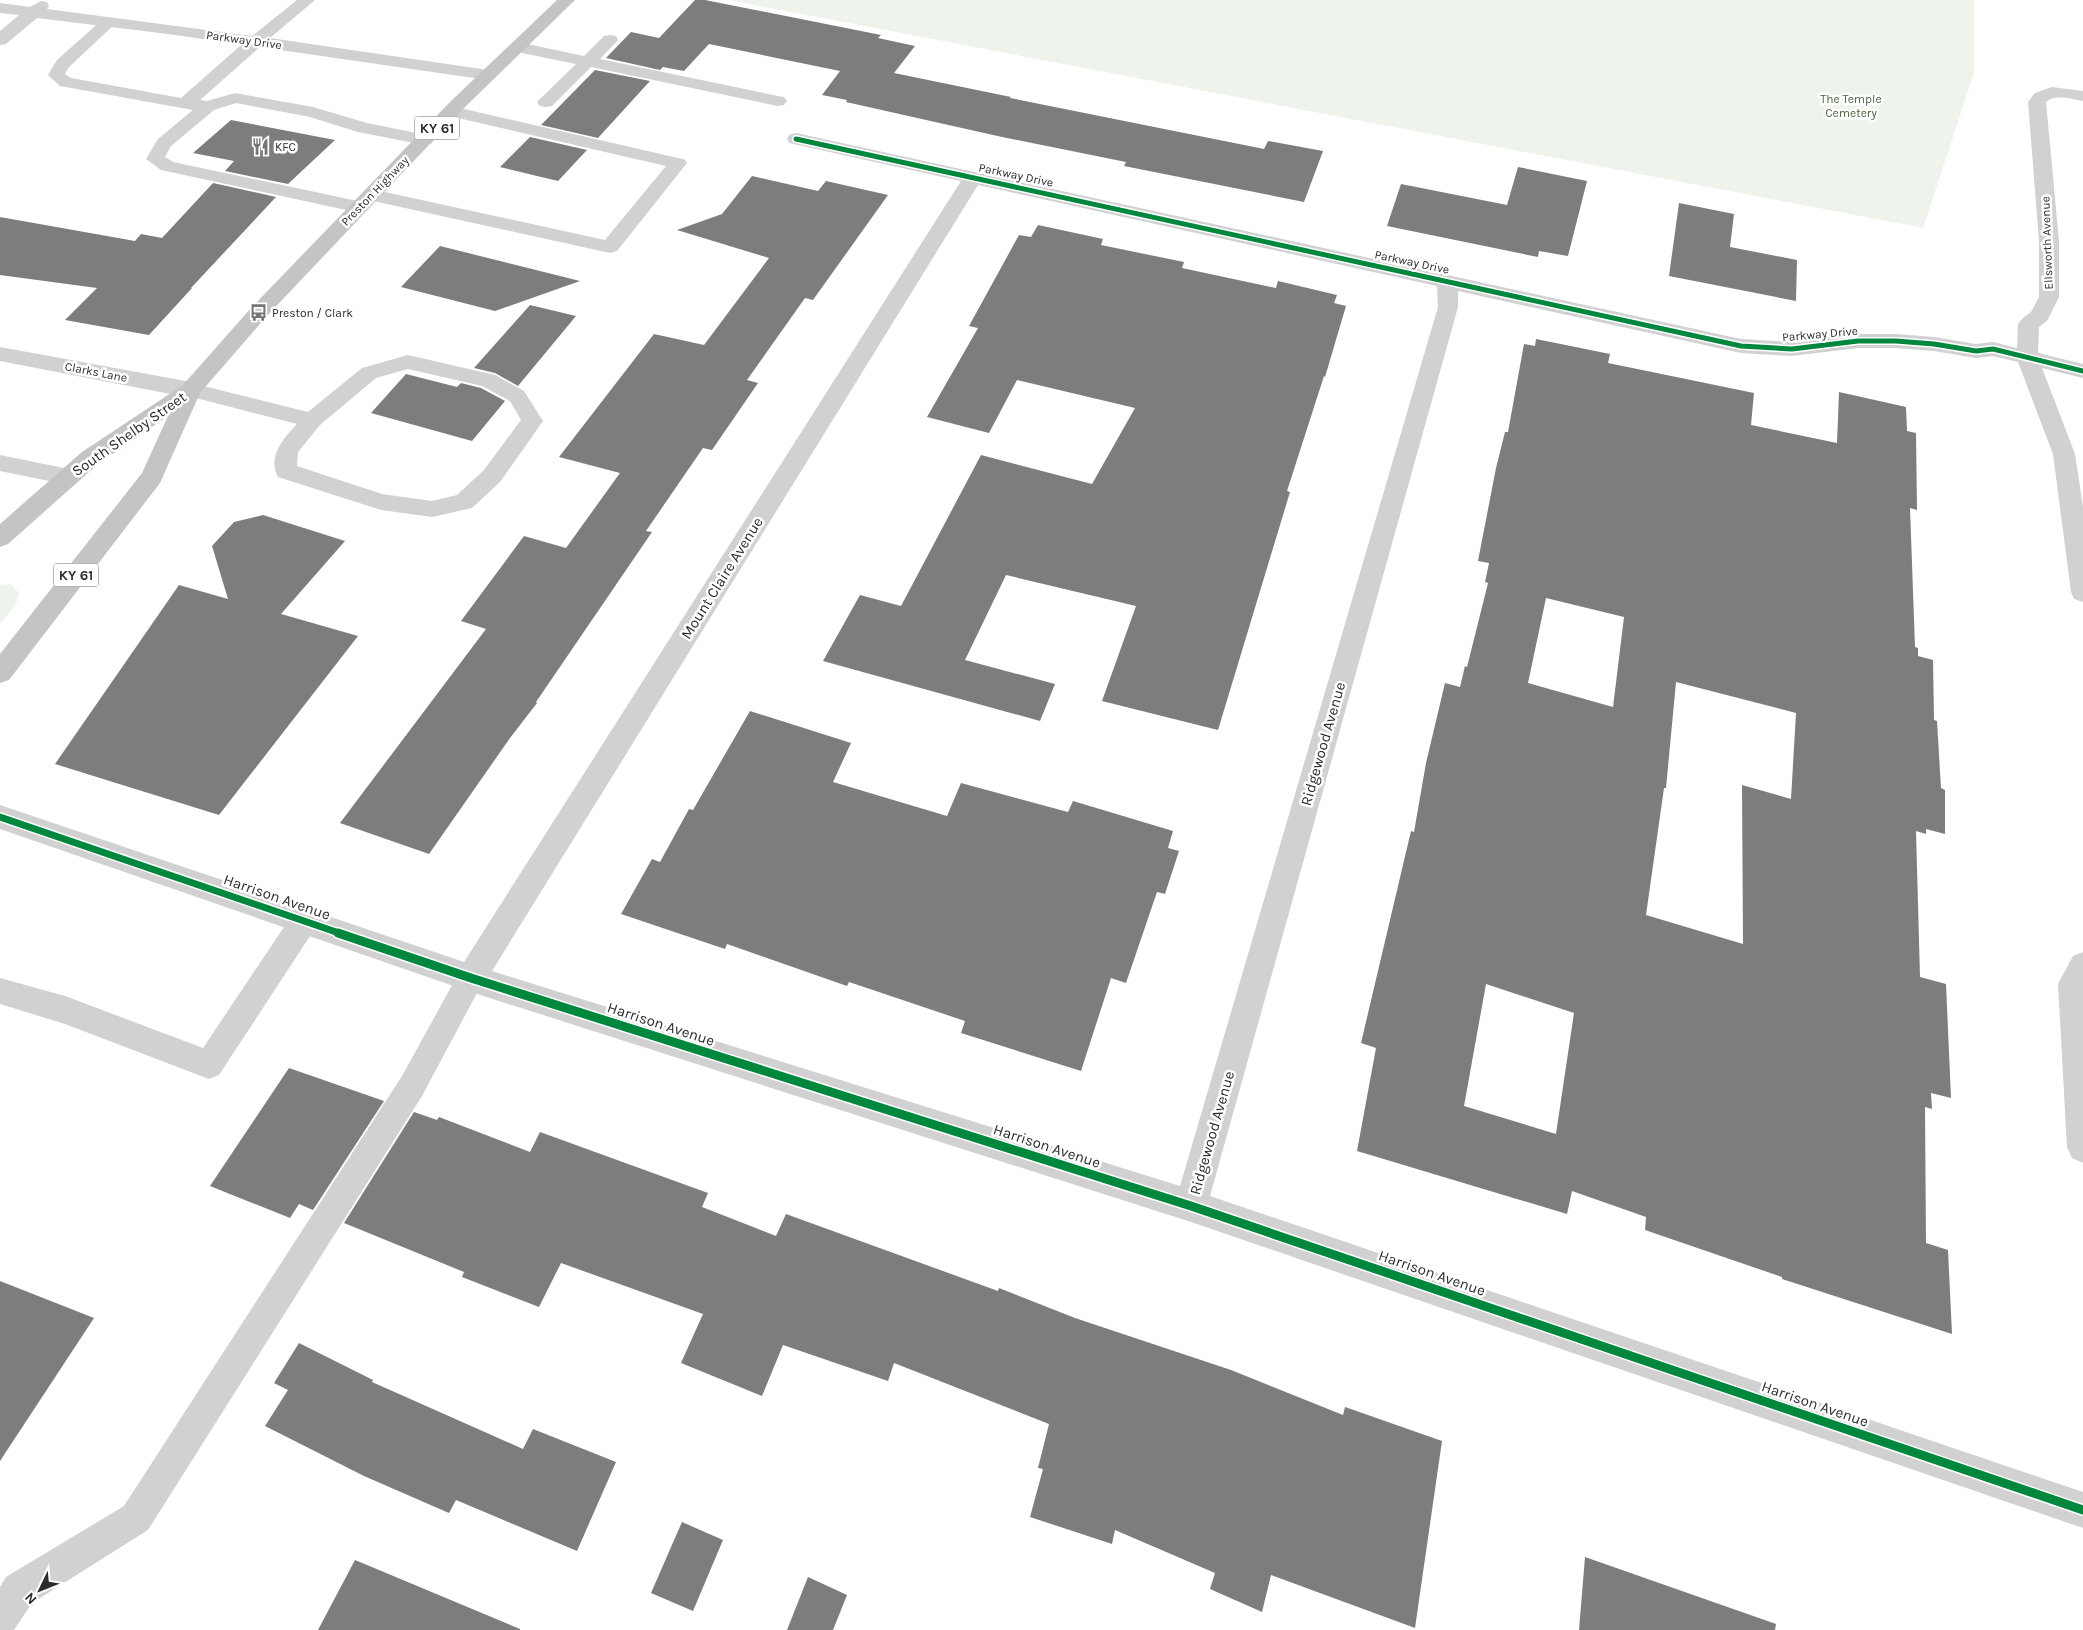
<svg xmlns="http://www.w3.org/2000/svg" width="2083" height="1630" font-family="Karla,sans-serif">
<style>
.green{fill:#eef3eb}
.building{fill:#7d7d7d;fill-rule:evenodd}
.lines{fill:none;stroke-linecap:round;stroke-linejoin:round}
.service{fill:#d1d1d1;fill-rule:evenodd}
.minor{fill:#d1d1d1;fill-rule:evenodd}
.tertiary{fill:#d1d1d1;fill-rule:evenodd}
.primary{fill:#c4c4c4;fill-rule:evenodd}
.cycleway-far2-casing{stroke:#fff;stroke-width:8}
.cycleway-far1-casing{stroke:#fff;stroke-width:10}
.cycleway-casing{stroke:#fff;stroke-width:12}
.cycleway-far2{stroke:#00873e;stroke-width:5}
.cycleway-far1{stroke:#00873e;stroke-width:7}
.cycleway{stroke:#00873e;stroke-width:9}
.labels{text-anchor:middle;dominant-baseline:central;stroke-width:5;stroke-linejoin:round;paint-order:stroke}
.far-street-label{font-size:12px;fill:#2c2c2c;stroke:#fff}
.far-park-label{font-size:12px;fill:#4d633e;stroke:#fff}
.far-poi-label{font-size:12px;fill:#2c2c2c;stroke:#fff;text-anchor:start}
.shield{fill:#fff;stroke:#6b6b6b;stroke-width:1}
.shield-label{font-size:14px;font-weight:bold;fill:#2c2c2c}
.street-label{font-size:15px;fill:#2c2c2c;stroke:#fff}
</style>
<rect width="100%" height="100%" fill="#fff"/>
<g class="green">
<polygon points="728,0 1974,0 1974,73 1923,228"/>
<polygon points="11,584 19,593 16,604 0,624 0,585"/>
</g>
<g class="building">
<polygon points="695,0 705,0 881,35 878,38 915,46 894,73 1011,97 1010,98 1264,149 1268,141 1323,151 1304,202 1124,166 1126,162 1002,137 846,102 847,100 822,95 840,71 709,44 684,71 663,67 660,70 606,58 631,32 659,38"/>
<polygon points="595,70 650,81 598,138 541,125"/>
<polygon points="231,120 335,140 288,184 225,171 234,161 193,153"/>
<polygon points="530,137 587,150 558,181 500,167"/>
<polygon points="1518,167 1587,181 1568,256 1539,251 1538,257 1387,226 1401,184 1507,205"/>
<polygon points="752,176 818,191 826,181 888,195 813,300 805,298 747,380 758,383 712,450 703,448 646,531 652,532 536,702 537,703 510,738 429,854 340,823 486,629 461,621 524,536 566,548 620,473 559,457 654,334 704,345 769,258 677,230 722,214"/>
<polygon points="213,183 276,197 191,288 192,288 149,335 65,320 97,288 0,275 0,217 135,241 141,234 162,238"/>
<polygon points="1679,203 1734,214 1730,247 1797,260 1796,301 1669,276"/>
<polygon points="1038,225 1103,239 1101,245 1184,262 1182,268 1276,288 1278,281 1337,295 1334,303 1346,306 1325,377 1324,376 1287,491 1290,492 1218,730 1102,701 1136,606 1006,575 965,660 1055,684 1040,721 823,661 860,595 901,606 981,455 1092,484 1135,408 1017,380 989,433 927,417 978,328 969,326 1019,235 1031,237"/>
<polygon points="440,246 580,281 495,311 401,287"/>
<polygon points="530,305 576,316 518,386 495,373 474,368"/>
<path d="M 1536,339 L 1610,354 L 1608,363 L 1754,393 L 1751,425 L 1837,443 L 1839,392 L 1906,407 L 1907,431 L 1916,433 L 1917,510 L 1910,508 L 1915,647 L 1918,648 L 1918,656 L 1933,660 L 1934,720 L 1937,721 L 1941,788 L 1945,790 L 1945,834 L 1926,829 L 1926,834 L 1916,831 L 1920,977 L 1946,984 L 1951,1098 L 1931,1093 L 1932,1109 L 1925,1107 L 1926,1243 L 1948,1250 L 1952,1334 L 1782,1279 L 1782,1277 L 1645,1230 L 1646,1217 L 1572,1191 L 1567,1214 L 1357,1151 L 1376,1048 L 1361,1043 L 1411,831 L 1414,832 L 1426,763 L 1445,683 L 1460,687 L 1465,666 L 1467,667 L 1488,583 L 1485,582 L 1489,563 L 1478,561 L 1496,468 L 1505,432 L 1508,432 L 1524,344 L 1535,346 ZM 1546,598 L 1624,617 L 1613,707 L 1528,683 ZM 1676,682 L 1796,713 L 1791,799 L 1742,785 L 1743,944 L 1646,915 L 1664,788 L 1666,788 ZM 1486,984 L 1574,1013 L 1556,1134 L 1464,1106 Z"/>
<polygon points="406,374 457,387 461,383 481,388 505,401 472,441 371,413"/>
<polygon points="263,515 345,541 281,614 358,636 219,815 55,764 179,585 228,599 212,546 234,522"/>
<polygon points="750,711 851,743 833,782 947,816 961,783 1068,812 1073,801 1173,831 1168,848 1179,851 1165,894 1157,892 1126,983 1111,978 1081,1071 961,1033 965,1021 849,982 847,986 727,944 725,949 621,914 652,859 660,862 689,809 693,810"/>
<polygon points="289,1068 384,1101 313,1210 299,1204 290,1218 210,1186"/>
<polygon points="414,1112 437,1120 439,1117 530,1152 540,1132 708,1193 702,1207 776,1236 786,1214 998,1291 999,1288 1075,1318 1231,1370 1343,1415 1345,1407 1442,1441 1415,1628 1271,1575 1262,1612 1210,1589 1215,1573 1115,1530 1112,1544 1030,1517 1043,1469 1038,1468 1049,1424 894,1363 888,1381 783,1345 762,1396 681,1363 703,1314 561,1263 539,1307 462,1277 464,1272 344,1223"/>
<polygon points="0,1281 94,1318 0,1461"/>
<polygon points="299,1343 373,1380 372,1382 523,1449 533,1429 616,1462 577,1551 456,1500 449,1513 364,1476 265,1426 288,1390 274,1383"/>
<polygon points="682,1522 723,1540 693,1611 651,1593"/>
<polygon points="1585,1557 1776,1624 1775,1630 1579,1630"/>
<polygon points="355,1560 520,1629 520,1630 318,1630"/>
<polygon points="808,1577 847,1595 833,1630 787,1630"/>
</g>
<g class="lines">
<g class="service">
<polygon points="109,17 115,19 117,22 69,67 65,74 71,78 181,98 249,38 261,38 263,42 261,46 200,100 207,101 235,93 313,107 367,123 431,136 434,140 431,144 425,145 358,132 310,117 236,103 214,110 171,146 165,157 173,162 367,203 369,207 367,211 360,213 161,170 146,159 158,139 193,110 66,87 60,86 48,75 57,60 103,19"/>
<polygon points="610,35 616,36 618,40 600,59 778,96 784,97 787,101 784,105 778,106 591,67 552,106 546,107 540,106 537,102 576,64 512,51 510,47 512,43 518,42 584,56 604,36"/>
<polygon points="451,106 678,158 684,159 687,163 617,251 610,253 364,199 362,195 364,191 371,189 605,240 666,166 445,115 442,111 445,107"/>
<path d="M 408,355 L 495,375 L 524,391 L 543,421 L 500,482 L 472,508 L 432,517 L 381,510 L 278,477 C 267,456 284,438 297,424 L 184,395 L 181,390 L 184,385 L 191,383 L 308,412 L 362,368 ZM 408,369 L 482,386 L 510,401 L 521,420 L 484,470 L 457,495 L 432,501 L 382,494 L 297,466 L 298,452 L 320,425 L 376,378 Z"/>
<polygon points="0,455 69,469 77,471 80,477 77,483 69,485 0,471"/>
<polygon points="304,908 314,912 318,921 314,930 219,1075 209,1079 65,1024 0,1004 0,978 65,996 203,1048 294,912"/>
<polygon points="471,965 481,969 485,978 422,1096 148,1530 32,1603 14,1630 0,1630 0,1587 6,1577 124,1506 402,1076 461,969"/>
</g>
<g class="minor">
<polygon points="297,0 315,0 270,38 488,70 494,71 497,75 494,79 488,80 168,34 37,18 6,44 0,45 0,31 19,15 0,13 0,3 30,7 41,1 47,2 49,6 47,9 252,36"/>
<path d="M 2052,87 L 2083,91 L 2083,101 C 2071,99 2056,93 2046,102 L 2059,241 L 2059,297 L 2047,321 L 2039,327 L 2038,353 L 2083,364 L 2083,378 L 2042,368 L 2075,454 L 2083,507 L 2083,602 L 2074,599 L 2071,592 L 2053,454 L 2018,362 L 1993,356 L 1976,358 L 1934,351 L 1896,348 L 1858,348 L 1792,356 L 1741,353 L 1458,291 L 1458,307 L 1210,1196 L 2083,1492 L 2083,1528 L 1191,1222 L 471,992 L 0,829 L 0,805 L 464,962 L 961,181 L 789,143 L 787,139 L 789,135 L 796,133 L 1741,339 L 1792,342 L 1858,334 L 1896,334 L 1934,337 L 1976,344 L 1993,342 L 2017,348 L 2018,324 L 2022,319 L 2031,312 L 2039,297 L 2039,241 L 2028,102 L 2035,93 ZM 978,185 L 1437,286 L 1438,307 L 1180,1186 L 492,971 Z"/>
<polygon points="2083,952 2083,1163 2072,1158 2067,1147 2058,984 2073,956"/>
</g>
<polygon class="tertiary" points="0,347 191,382 199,385 202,390 199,395 191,398 0,361"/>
<polygon class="primary" points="557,0 575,0 463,109 265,318 200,393 160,483 9,680 0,683 0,654 142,473 168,416 98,464 8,544 0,547 0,524 82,452 183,385 251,308 451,101"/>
<defs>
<polyline id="cycleway-far2" points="796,139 1741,346 1792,349 1858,341 1896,341 1934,344 1976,351 1993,349 2083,371"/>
<polyline id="cycleway-far1" points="0,817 342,934"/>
<polyline id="cycleway" points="338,933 471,978 1191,1206 2083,1510"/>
</defs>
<use href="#cycleway-far2" class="cycleway-far2-casing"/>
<use href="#cycleway-far1" class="cycleway-far1-casing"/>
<use href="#cycleway" class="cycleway-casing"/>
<use href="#cycleway-far2" class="cycleway-far2"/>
<use href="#cycleway-far1" class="cycleway-far1"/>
<use href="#cycleway" class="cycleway"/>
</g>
<defs>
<symbol id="restaurant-bare" viewBox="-9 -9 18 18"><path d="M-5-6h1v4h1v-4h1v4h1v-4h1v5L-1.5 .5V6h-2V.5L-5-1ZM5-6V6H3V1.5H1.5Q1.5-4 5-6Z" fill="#767676" stroke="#fff" stroke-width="2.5" paint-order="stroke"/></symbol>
<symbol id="bus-bare" viewBox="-9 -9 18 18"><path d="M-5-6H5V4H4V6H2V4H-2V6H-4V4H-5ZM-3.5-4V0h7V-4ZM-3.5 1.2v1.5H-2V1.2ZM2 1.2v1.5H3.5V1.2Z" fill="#767676" stroke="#fff" stroke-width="2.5" paint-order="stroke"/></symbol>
</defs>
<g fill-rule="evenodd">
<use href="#restaurant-bare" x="248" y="134" width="25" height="25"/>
<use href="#bus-bare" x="246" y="300" width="25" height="25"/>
</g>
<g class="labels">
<g class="far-street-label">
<text transform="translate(244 40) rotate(8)">Parkway Drive</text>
<text transform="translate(1016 175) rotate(12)">Parkway Drive</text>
<text transform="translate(375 191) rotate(-46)">Preston Highway</text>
<text transform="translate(2047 243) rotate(-92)">Ellsworth Avenue</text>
<text transform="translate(1412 262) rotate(12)">Parkway Drive</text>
<text transform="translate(1820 334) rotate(-5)">Parkway Drive</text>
<text transform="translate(96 372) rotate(11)">Clarks Lane</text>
</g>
<g class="far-park-label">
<text x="1851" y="99">The Temple<tspan x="1851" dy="14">Cemetery</tspan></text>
</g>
<g class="far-poi-label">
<text x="275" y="147">KFC</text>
<text x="272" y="313">Preston / Clark</text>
</g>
<g class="shield">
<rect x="414.5" y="116.5" width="45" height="23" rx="4"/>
<rect x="53.5" y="563.5" width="45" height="23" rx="4"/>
</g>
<g class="shield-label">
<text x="437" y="128">KY 61</text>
<text x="76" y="575">KY 61</text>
</g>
<g class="street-label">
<text transform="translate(129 434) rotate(-35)">South Shelby Street</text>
<text transform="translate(722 578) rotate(-58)">Mount Claire Avenue</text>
<text transform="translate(1323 744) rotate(-74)">Ridgewood Avenue</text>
<text transform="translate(277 897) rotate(19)">Harrison Avenue</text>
<text transform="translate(661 1024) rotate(18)">Harrison Avenue</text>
<text transform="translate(1212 1133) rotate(-74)">Ridgewood Avenue</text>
<text transform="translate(1047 1146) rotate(18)">Harrison Avenue</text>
<text transform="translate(1432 1273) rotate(19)">Harrison Avenue</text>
<text transform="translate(1815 1404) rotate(19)">Harrison Avenue</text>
</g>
</g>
<g transform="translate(40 1590) rotate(227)" stroke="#ffffff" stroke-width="4" paint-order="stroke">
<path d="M0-4L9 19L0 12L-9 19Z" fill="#2c2c2c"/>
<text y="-8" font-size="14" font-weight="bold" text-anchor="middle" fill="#2c2c2c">N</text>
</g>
</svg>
